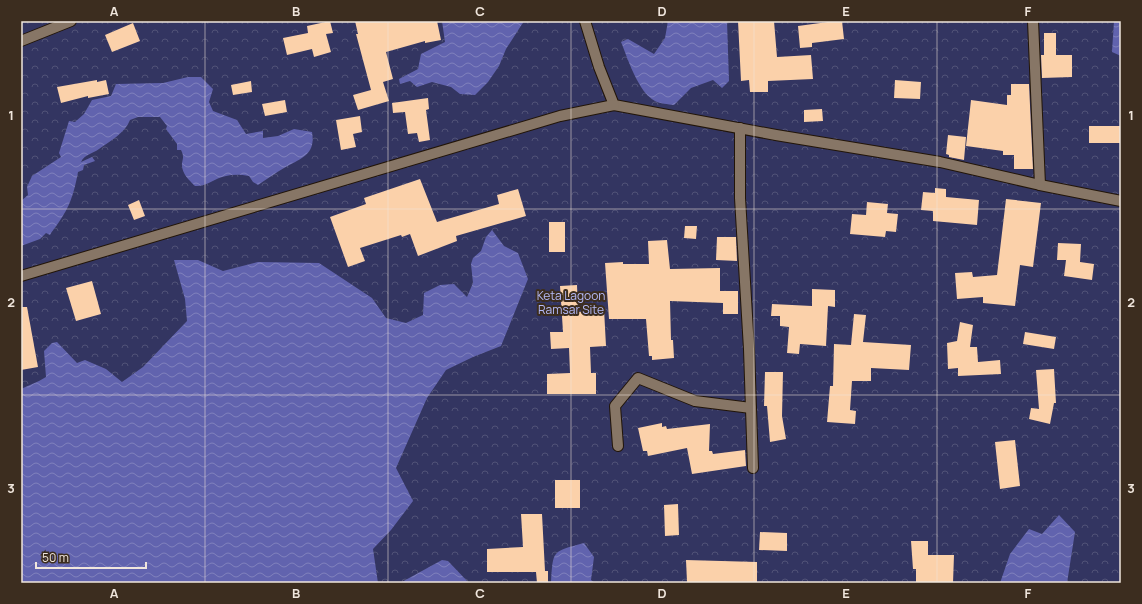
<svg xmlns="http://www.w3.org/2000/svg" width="1142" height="604" font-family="Manrope,sans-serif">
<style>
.forest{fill:url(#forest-crowns)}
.water{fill:url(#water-waves)}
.building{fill:#fbd1aa}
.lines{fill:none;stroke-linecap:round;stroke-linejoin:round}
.street-casing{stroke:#221508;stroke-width:12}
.street{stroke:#877666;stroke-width:10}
.grid{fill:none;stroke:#f0e6dd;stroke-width:1;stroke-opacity:0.55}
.labels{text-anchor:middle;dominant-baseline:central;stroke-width:4;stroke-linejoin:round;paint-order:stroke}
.park-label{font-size:12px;fill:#b4baf8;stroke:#3c2d1f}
.neatline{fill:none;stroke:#f0e6dd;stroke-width:1.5}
.grid-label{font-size:13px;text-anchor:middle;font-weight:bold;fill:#f0e6dd}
</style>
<defs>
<pattern id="forest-crowns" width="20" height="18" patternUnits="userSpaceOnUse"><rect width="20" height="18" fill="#333561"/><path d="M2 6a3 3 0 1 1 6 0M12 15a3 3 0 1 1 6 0" fill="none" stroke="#515277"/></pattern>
<pattern id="water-waves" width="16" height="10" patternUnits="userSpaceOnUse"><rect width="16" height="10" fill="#6163ae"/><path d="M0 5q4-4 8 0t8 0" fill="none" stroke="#8081bc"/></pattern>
</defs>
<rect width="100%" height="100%" fill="#3c2d1f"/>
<rect class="forest" x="21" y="21" width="1100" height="562"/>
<g class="water">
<polygon points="442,21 524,21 506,49 499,66 488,82 475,95 460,94 451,87 432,82 417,87 410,81 400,84 399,79 418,69 421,54 445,42"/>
<path d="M 668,21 L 727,21 L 729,81 L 722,88 L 713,80 L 691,88 L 674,105 C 668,104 660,104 655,101 C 638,92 628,59 621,42 L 628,39 L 654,54 L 665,38 Z"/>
<polygon points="1114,21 1121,21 1121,56 1112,52"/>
<path d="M 188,77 L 201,77 L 213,89 L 209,102 L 213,111 L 237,120 L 246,134 L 263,131 L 263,138 L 278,136 L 294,129 L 312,132 C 316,155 301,158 284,168 C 275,173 267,179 258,185 L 253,182 L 249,176 C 242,175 234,174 226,176 C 215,178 206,187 195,186 C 189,180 181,173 182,163 C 183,158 184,156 181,150 L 177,150 L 177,144 L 166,129 L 167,126 L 160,117 L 138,117 L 130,120 C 125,133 110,141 99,149 C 92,154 85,154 81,162 L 92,157 L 95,161 L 84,165 L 83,170 L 78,172 C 73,199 68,211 51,233 L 50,235 L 46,233 L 40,239 L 21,246 L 21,201 L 28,195 L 27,187 L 32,176 L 61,157 L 59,153 L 69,121 L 75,122 L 84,114 L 92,100 L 111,96 L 116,84 L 163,83 Z"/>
<polygon points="492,230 504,246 518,253 528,279 501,346 473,357 446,370 427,398 396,468 413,501 391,530 373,549 378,583 21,583 21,389 39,381 46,377 44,351 52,343 57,342 77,363 85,360 106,369 122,382 143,367 187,321 185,299 174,260 198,260 223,271 258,262 319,263 372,298 386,318 406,323 423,315 424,293 440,285 454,284 467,297 473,283 471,264 473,258 481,251 486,237"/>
<polygon points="1059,515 1075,532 1067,583 1000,583 1010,554 1029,529 1042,534"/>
<path d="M 584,543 L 594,557 L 591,580 L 595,583 L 551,583 C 553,549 552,552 584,543 Z"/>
<polygon points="442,560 448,561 469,583 400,583"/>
</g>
<g class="building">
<polygon points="330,21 333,33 326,34 331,52 314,57 312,49 287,55 283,38 308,33 307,26"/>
<polygon points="355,21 437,21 441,40 425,43 425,41 386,52 393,79 383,82 389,101 358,110 353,95 371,90 356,34 358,34"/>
<polygon points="738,21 774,21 777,57 811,55 813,79 768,81 768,92 750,92 749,80 741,81"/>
<polygon points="835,21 842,21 844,39 812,43 812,47 800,48 798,26"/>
<polygon points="133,23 140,41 112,52 105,35"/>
<polygon points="1044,33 1056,33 1056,55 1072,55 1072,77 1042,78 1041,55 1044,55"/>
<polygon points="97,80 97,82 106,80 109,94 88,98 88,96 61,103 57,87"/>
<polygon points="895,80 921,82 920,99 894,98"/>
<polygon points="251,81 252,92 233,95 231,85"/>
<polygon points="1011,84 1029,84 1033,169 1014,169 1014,155 1003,155 1003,151 966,146 971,100 1007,105 1007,95 1011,95"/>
<polygon points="428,98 429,109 426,110 430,140 419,142 417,133 408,134 405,112 393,113 392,103"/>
<polygon points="285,100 287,112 265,116 262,104"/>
<polygon points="822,109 823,121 804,122 804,110"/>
<polygon points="360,116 362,132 353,134 356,147 341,150 336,120"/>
<rect x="1089" y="126" width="32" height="17"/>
<polygon points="948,135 966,137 964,160 949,157 949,155 946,154"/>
<polygon points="420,179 437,222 499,204 497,195 518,189 526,216 456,236 457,241 418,256 410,234 402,237 401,235 360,248 365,261 348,267 330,217 366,204 364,198"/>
<polygon points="935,188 946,189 946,197 979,200 977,225 933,221 933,211 921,210 923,192 935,193"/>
<polygon points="1006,199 1041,203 1033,267 1020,265 1015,306 983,303 983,297 957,299 955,273 972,272 973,277 997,275"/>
<polygon points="139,200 145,216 134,220 128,205"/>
<polygon points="867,202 888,204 887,213 898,214 896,232 886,231 885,237 850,234 852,214 866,215"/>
<rect x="549" y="222" width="16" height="30"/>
<polygon points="685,226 697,226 696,239 684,238"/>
<polygon points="717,237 736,237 737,261 716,260"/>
<polygon points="667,240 670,269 720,268 720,291 738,291 738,314 723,314 723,303 670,301 671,340 673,340 674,358 652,360 652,356 649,356 646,319 609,319 605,263 623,262 623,264 649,264 648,241"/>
<polygon points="1058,243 1081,244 1080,262 1094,264 1092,280 1064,276 1066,260 1057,260"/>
<polygon points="92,281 101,314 76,321 66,288"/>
<polygon points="577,285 578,312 604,309 606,346 590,347 591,373 596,373 596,394 547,394 547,374 570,373 569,348 551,349 550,332 563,332 560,286"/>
<polygon points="812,289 835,290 835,307 828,306 826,346 800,344 799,354 787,353 789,327 780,326 780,316 771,316 772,304 812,306"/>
<polygon points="21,307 27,307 38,367 21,370"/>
<polygon points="854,314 866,315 863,342 911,345 909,370 871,368 871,381 852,381 850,410 856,411 855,424 827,422 830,386 833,386 834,344 851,345"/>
<polygon points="960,322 973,325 970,347 977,347 978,362 1000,360 1001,374 958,376 958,368 948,369 947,343 957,341"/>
<polygon points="1025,332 1056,337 1054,349 1023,344"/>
<polygon points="1054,369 1056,403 1054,403 1050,424 1029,419 1031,408 1039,409 1036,370"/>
<polygon points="765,372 783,372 782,416 786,439 770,442 767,406 764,406"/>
<polygon points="662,423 662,427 666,426 667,429 710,424 709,451 712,451 713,454 745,450 746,466 692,474 687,448 648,456 647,451 643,451 638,428"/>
<polygon points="1015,440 1020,486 1000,489 995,442"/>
<rect x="555" y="480" width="25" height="28"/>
<polygon points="678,504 679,535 665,536 664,505"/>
<polygon points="521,514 542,514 545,571 548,571 548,583 537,583 536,572 487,572 487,549 523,547"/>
<polygon points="760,532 787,533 787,551 759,550"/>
<polygon points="911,541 928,541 928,555 954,555 953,583 916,583 916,569 913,569"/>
<polygon points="686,560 757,562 757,583 687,582"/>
</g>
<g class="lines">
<defs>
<g id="street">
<polyline points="585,21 599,67 614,105 776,135 940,162 1040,185 1121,201"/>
<polyline points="1033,21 1040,185"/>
<polyline points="21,41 71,21"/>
<polyline points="740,128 740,198 749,349 753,468"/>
<polyline points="21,276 560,116 614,105"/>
<polyline points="618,446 615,406 638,378 695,401 751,408"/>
</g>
</defs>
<use href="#street" class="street-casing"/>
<use href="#street" class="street"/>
</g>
<path class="grid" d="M 205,21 L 205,583M 388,21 L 388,583M 571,21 L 571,583M 754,21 L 754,583M 937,21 L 937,583M 21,209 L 1121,209M 21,395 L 1121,395"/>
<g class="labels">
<g class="park-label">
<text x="571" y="295">Keta Lagoon<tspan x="571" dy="14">Ramsar Site</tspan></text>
</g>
</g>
<rect width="1142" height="604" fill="none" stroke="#3c2d1f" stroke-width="44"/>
<path d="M36 562v6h110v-6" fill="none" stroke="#f0e6dd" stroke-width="2"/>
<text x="42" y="562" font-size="12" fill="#f0e6dd" stroke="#3c2d1f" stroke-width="3" paint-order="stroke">50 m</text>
<rect x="22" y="22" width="1098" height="560" class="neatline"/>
<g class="grid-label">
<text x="114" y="16">A</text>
<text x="296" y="16">B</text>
<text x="480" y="16">C</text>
<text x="662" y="16">D</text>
<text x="846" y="16">E</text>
<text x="1028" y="16">F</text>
<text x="11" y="120">1</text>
<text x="1131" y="120">1</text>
<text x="11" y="307">2</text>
<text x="1131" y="307">2</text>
<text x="11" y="493">3</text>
<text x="1131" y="493">3</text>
<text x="114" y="598">A</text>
<text x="296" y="598">B</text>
<text x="480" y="598">C</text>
<text x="662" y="598">D</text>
<text x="846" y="598">E</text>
<text x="1028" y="598">F</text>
</g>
</svg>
